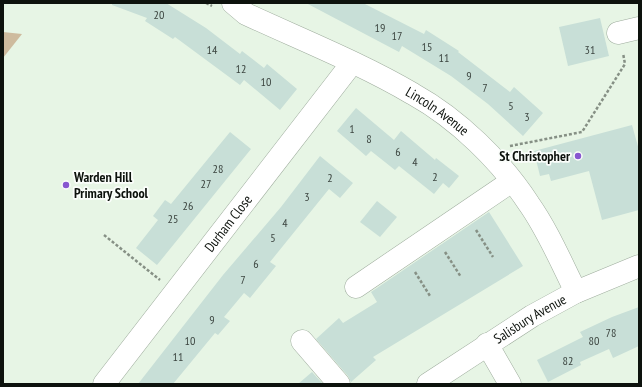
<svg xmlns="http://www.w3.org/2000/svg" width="642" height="387" font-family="'PT Sans Narrow',sans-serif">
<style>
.green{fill:#cebb9e}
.building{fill:#c8dfd7}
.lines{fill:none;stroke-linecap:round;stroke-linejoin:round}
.minor-casing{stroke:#9eac9d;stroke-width:23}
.path{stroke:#869085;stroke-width:2.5;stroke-dasharray:3 2;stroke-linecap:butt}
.minor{stroke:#fff;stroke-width:22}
.poi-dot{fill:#8857d0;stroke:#fbfefb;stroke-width:1.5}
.labels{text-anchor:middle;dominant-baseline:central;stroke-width:3.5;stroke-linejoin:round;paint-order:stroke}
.number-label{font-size:12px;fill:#3c4540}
.street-label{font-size:14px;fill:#0d120d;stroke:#fbfefb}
.poi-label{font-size:14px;font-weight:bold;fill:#0d120d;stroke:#fbfefb;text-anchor:end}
</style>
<rect width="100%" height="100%" fill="#e7f5e5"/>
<polygon class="green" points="3,32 22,34 3,58"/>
<g class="building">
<polygon points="112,3 166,3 206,28 240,54 242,51 264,68 267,64 297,89 280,110 244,80 240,85 175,37 173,39 145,21 147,18 112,5"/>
<polygon points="306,3 363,3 424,34 426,30 459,51 458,52 510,92 514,87 543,113 523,136 488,104 451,76 402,46 399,52"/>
<polygon points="600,18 609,56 568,66 559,27"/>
<polygon points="356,108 394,140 401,131 435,160 436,158 459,176 449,188 443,183 434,194 399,166 395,170 371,151 366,156 337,131"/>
<polygon points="632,125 639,150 639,210 602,220 589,171 551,181 549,174 540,176 534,151"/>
<polygon points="230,132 251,149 157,265 136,248 158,220 153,216 165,200 171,204"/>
<polygon points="320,156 353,183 340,198 329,189 270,262 276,266 250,298 244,293 224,317 230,321 218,335 215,333 173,384 138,384 223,275 281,207"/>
<polygon points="377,201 397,217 380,237 360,222"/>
<polygon points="489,212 523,266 373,357 376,360 351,382 348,376 316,339 339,318 343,323 377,302 371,292"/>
<polygon points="639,307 639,346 613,358 609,349 580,362 581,365 548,382 537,360 583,337 580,332 612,317"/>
<polygon points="312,372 323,384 298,384"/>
</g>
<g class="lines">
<defs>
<g id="minor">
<path id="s1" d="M 233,3 L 246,14 C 302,40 360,63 413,94 C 458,119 501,161 529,204 C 548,231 561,262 576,292"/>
<polyline points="618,33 639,28"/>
<polyline points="356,287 512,181"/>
<polyline points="302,341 339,384"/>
<polyline points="487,344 510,384"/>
<path id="s2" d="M 104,384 L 352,63"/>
<path id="s3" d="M 428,384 L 532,316 L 576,292 L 639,266"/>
</g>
</defs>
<use href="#minor" class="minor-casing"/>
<g class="path">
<polyline points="206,3 212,6"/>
<polyline points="510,146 582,132 625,64 623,53"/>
<polyline points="476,230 493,257"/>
<polyline points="104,235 160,280"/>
<polyline points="445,252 461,277"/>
<polyline points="415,272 430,296"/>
</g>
<use href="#minor" class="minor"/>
</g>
<g class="poi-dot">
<circle cx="578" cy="156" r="4"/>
<circle cx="66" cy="185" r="4"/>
</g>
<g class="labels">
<g class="number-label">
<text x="159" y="14">20</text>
<text x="380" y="27">19</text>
<text x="397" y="35">17</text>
<text x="427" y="46">15</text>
<text x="212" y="49">14</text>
<text x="590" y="49">31</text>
<text x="444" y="57">11</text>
<text x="241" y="68">12</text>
<text x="469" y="75">9</text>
<text x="266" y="81">10</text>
<text x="485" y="87">7</text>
<text x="511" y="105">5</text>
<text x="527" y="116">3</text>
<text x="352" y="128">1</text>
<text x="369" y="138">8</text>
<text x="398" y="151">6</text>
<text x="415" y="161">4</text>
<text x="218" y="168">28</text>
<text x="435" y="176">2</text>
<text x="330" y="177">2</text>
<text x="206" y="183">27</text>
<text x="307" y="196">3</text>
<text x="188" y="205">26</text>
<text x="173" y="218">25</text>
<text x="285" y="222">4</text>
<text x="273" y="237">5</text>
<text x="256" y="263">6</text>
<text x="243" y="279">7</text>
<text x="212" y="319">9</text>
<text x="611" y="332">78</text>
<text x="190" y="340">10</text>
<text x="594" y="340">80</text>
<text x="178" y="356">11</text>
<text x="568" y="360">82</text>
</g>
<g class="street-label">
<text stroke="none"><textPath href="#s1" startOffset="232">Lincoln Avenue</textPath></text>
<text stroke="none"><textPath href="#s2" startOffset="203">Durham Close</textPath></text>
<text stroke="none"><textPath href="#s3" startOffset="121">Salisbury Avenue</textPath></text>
</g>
<g class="poi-label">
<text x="570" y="156">St Christopher</text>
<text x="74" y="177" text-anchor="start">Warden Hill<tspan x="74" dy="16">Primary School</tspan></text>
</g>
</g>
<rect width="642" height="387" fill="none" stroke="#0d120d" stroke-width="8"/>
</svg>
